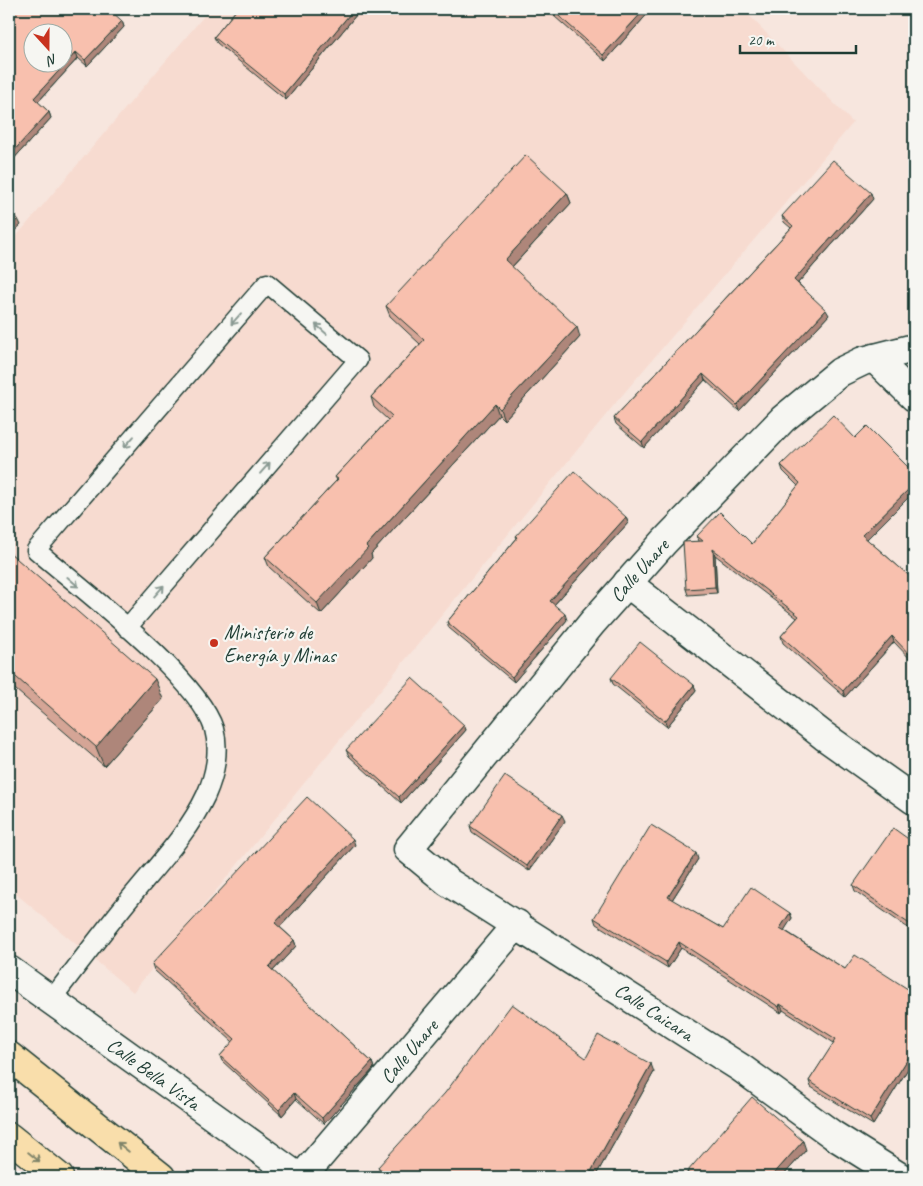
<svg xmlns="http://www.w3.org/2000/svg" width="923" height="1186" font-family="Caveat,sans-serif">
<style>
.built{fill:#f7dbd0}
.lines{fill:none;stroke-linecap:round;stroke-linejoin:round}
.lane-casing{stroke:#1f3d34;stroke-width:21}
.street-casing{stroke:#1f3d34;stroke-width:31}
.primary-casing{stroke:#1f3d34;stroke-width:31}
.lane{stroke:#f6f6f2;stroke-width:18}
.street{stroke:#f6f6f2;stroke-width:28}
.primary{stroke:#f9deab;stroke-width:28}
.wall{fill:#d5a596;stroke:#1f3d34}
.shaded-wall{fill:#ae867a;stroke:#1f3d34}
.building{fill:#f8c0ae;stroke:#1f3d34;fill-rule:evenodd}
.oneway{stroke:#8a9a93}
.oneway2{stroke:#81856a}
.poi-dot{fill:#c8321e;stroke:#f6f6f2;stroke-width:2}
.labels{text-anchor:middle;dominant-baseline:central;stroke-width:4.5;stroke-linejoin:round;paint-order:stroke}
.street-label{font-size:20px;fill:#1f3d34;stroke:#f6f6f2}
.poi-label{font-size:20px;fill:#1f3d34;stroke:#f6f6f2;text-anchor:start}
</style>
<rect width="100%" height="100%" fill="#f7e6de"/>
<filter id="ink" filterUnits="userSpaceOnUse"><feTurbulence type="fractalNoise" baseFrequency=".02" numOctaves="2"/><feDisplacementMap in="SourceGraphic" scale="10" xChannelSelector="R" yChannelSelector="G"/><feConvolveMatrix kernelMatrix="1 2 1 2 8 2 1 2 1" color-interpolation-filters="sRGB"/></filter>
<g filter="url(#ink)">
<polygon class="built" points="210,9 743,9 853,123 619,399 133,992 9,888 9,245"/>
<g class="lines">
<defs>
<path id="lane" d="M 51,1000 C 78,965 104,930 132,896 C 158,864 189,832 206,795 C 215,775 220,750 214,729 C 198,677 80,588 36,550 L 267,283 L 358,360 L 127,628"/>
<g id="street">
<polyline points="874,358 914,397"/>
<polyline points="627,583 824,736 914,800"/>
<path id="s1" d="M 9,970 L 298,1177"/>
<path id="s2" d="M 302,1177 L 517,924"/>
<path id="s3" d="M 900,1177 L 833,1135 L 741,1068 L 448,882 L 408,849 L 592,623 L 664,542 L 783,419 L 840,372 L 863,361 L 914,348"/>
</g>
<g id="primary">
<polyline points="9,1056 161,1177"/>
<polyline points="9,1137 59,1177"/>
</g>
</defs>
<use href="#lane" class="lane-casing"/>
<use href="#street" class="street-casing"/>
<use href="#primary" class="primary-casing"/>
<use href="#lane" class="lane"/>
<use href="#street" class="street"/>
<use href="#primary" class="primary"/>
</g>
<g class="wall">
<polygon points="9,9 122,21 124,27 87,66 78,58 38,102 49,112 51,118 9,164"/>
<polygon points="237,9 361,9 286,100 217,43 214,37"/>
<polygon points="546,9 652,9 605,61"/>
<polygon points="567,193 571,203 512,267 580,337 504,420 499,415 371,554 372,558 321,614 269,567 265,557 337,480 335,477 388,420 374,407 371,397 420,344 390,316 386,306"/>
<polygon points="873,199 798,283 829,315 739,411 705,380 644,448 616,424 614,418 791,228 784,222 782,216"/>
<polygon points="781,465 914,580 914,663 894,642 845,697 783,643 781,636 797,618 715,555 717,593 688,595 686,589 699,541 697,536 752,544 798,486 783,471"/>
<polygon points="626,517 628,523 554,605 567,620 514,682 449,628 447,622 517,538 516,536"/>
<polygon points="9,552 163,699 104,766 9,684"/>
<polygon points="611,678 694,685 696,691 667,727 613,684"/>
<polygon points="464,725 466,730 401,803 349,756 346,750"/>
<polygon points="565,821 529,871 472,832 470,826"/>
<polygon points="914,843 914,871 912,874 914,876 914,932 855,891 853,885"/>
<polygon points="355,845 280,927 294,940 296,946 273,971 372,1062 374,1068 324,1124 296,1099 282,1116 222,1061 220,1056 233,1042 154,970 152,964"/>
<polygon points="698,859 672,900 723,929 790,913 792,918 784,930 845,969 914,993 914,1059 873,1125 811,1087 809,1081 834,1043 783,1010 781,1013 681,948 668,968 596,924 594,918"/>
<polygon points="586,1058 654,1072 595,1177 384,1177 381,1175 378,1167"/>
<polygon points="806,1150 782,1177 688,1177 687,1172"/>
</g>
<g class="shaded-wall">
<polygon points="354,9 361,9 286,100 284,94"/>
<polygon points="645,9 652,9 605,61 603,55"/>
<polygon points="122,21 124,27 87,66 85,60"/>
<polygon points="76,52 78,58 36,104 34,98"/>
<polygon points="49,112 51,118 9,164 9,156"/>
<polygon points="567,193 571,203 508,271 505,260"/>
<polygon points="871,193 873,199 796,285 794,280"/>
<polygon points="18,219 21,225 9,236 9,228"/>
<polygon points="826,310 829,315 739,411 737,405"/>
<polygon points="577,327 580,337 504,420 500,409"/>
<polygon points="703,374 705,380 644,448 642,442"/>
<polygon points="495,404 499,415 371,554 372,558 321,614 317,603 366,546"/>
<polygon points="914,484 914,492 865,541 862,535"/>
<polygon points="626,517 628,523 552,607 550,601"/>
<polygon points="713,549 715,555 717,593 715,587"/>
<polygon points="565,614 567,620 514,682 512,677"/>
<polygon points="892,636 894,642 845,697 843,691"/>
<polygon points="155,679 163,699 104,766 96,747"/>
<polygon points="694,685 696,691 667,727 665,721"/>
<polygon points="464,725 466,730 401,803 399,797"/>
<polygon points="562,815 565,821 529,871 527,866"/>
<polygon points="353,839 355,845 278,929 275,923"/>
<polygon points="696,853 698,859 670,903 668,897"/>
<polygon points="914,862 914,871 910,877 908,871"/>
<polygon points="790,913 792,918 782,934 780,928"/>
<polygon points="294,940 296,946 271,973 269,967"/>
<polygon points="679,942 681,948 668,968 666,962"/>
<polygon points="780,1004 783,1010 781,1013 779,1007"/>
<polygon points="914,1049 914,1059 873,1125 870,1119"/>
<polygon points="372,1062 374,1068 324,1124 322,1118"/>
<polygon points="651,1064 654,1072 595,1177 588,1177"/>
<polygon points="294,1093 296,1099 282,1116 279,1110"/>
<polygon points="803,1141 806,1150 782,1177 771,1177"/>
</g>
<g class="building">
<path d="M 9,9 L 109,9 L 122,21 L 85,60 L 76,52 L 34,98 L 49,112 L 9,156 ZM 32,32 L 62,32 L 62,62 L 32,62 Z"/>
<polygon points="237,9 354,9 284,94 214,37"/>
<polygon points="551,9 645,9 603,55"/>
<polygon points="526,155 567,193 505,260 577,327 500,409 495,404 366,546 368,548 317,603 265,557 338,479 335,477 392,416 371,397 424,340 386,306"/>
<polygon points="833,160 871,193 794,280 826,310 737,405 703,374 642,442 614,418 793,226 782,216"/>
<polygon points="9,208 18,219 9,228"/>
<polygon points="833,415 855,438 867,426 914,473 914,484 862,535 914,580 914,611 912,613 914,615 914,659 892,636 843,691 781,636 799,616 713,549 715,587 686,589 683,542 703,541 697,536 720,512 752,544 800,483 781,465"/>
<polygon points="574,471 626,517 550,601 565,614 512,677 447,622 518,537 516,536"/>
<polygon points="9,552 155,679 96,747 9,671"/>
<polygon points="640,642 694,685 665,721 611,678"/>
<polygon points="412,678 464,725 399,797 346,750"/>
<polygon points="505,776 562,815 527,866 470,826"/>
<polygon points="307,797 353,839 275,923 294,940 269,967 372,1062 322,1118 294,1093 279,1110 220,1056 235,1039 152,964"/>
<polygon points="651,825 696,853 668,897 723,929 751,887 790,913 780,928 845,969 855,955 914,993 914,1049 870,1119 809,1081 836,1039 780,1004 779,1007 679,942 666,962 594,918"/>
<polygon points="893,828 914,843 914,862 908,871 914,876 914,927 853,885"/>
<polygon points="512,1004 586,1058 598,1035 651,1064 588,1177 390,1177 378,1167 445,1093"/>
<polygon points="752,1097 803,1141 771,1177 693,1177 687,1172"/>
</g>
<defs><path id="oneway-shaft" d="M-6 0H5M1.5-3L5.5 0L1.5 3" fill="none" stroke-width="1.6" stroke-linecap="round" stroke-linejoin="round" transform="scale(1.25)"/></defs>
<g class="oneway">
<use href="#oneway-shaft" transform="translate(236 319) rotate(131)"/>
<use href="#oneway-shaft" transform="translate(321 329) rotate(-139)"/>
<use href="#oneway-shaft" transform="translate(129 442) rotate(131)"/>
<use href="#oneway-shaft" transform="translate(265 468) rotate(-49)"/>
<use href="#oneway-shaft" transform="translate(73 582) rotate(41)"/>
<use href="#oneway-shaft" transform="translate(159 591) rotate(-49)"/>
</g>
<g class="oneway2">
<use href="#oneway-shaft" transform="translate(123 1147) rotate(-141)"/>
<use href="#oneway-shaft" transform="translate(34 1157) rotate(39)"/>
</g>
</g>
<circle class="poi-dot" cx="214" cy="643" r="5"/>
<g class="labels">
<g class="street-label">
<text stroke="none"><textPath href="#s3" startOffset="954">Calle Unare</textPath></text>
<text transform="translate(654 1012) rotate(33)">Calle Caicara</text>
<text stroke="none"><textPath href="#s2" startOffset="165">Calle Unare</textPath></text>
<text stroke="none"><textPath href="#s1" startOffset="178">Calle Bella Vista</textPath></text>
</g>
<g class="poi-label">
<text x="224" y="632">Ministerio de<tspan x="224" dy="23">Energía y Minas</tspan></text>
</g>
</g>
<rect width="923" height="1186" fill="none" stroke="#f6f6f2" stroke-width="30"/>
<rect x="15" y="15" width="893" height="1156" fill="none" stroke="#1f3d34" stroke-width="2" filter="url(#ink)"/>
<g transform="translate(48 48) rotate(159)"><circle r="24" fill="#f6f6f2" stroke="#a0aca6"/>
<path d="M0-4L9 19L0 12L-9 19Z" fill="#c8321e"/>
<text y="-8" font-size="14" font-weight="bold" text-anchor="middle" fill="#1f3d34">N</text>
</g>
<path d="M740 45v8h116v-8" fill="none" stroke="#1f3d34" stroke-width="2.5"/>
<text x="748" y="45" font-size="15" fill="#1f3d34" stroke="#f6f6f2" stroke-width="4" paint-order="stroke">20 m</text>
</svg>
